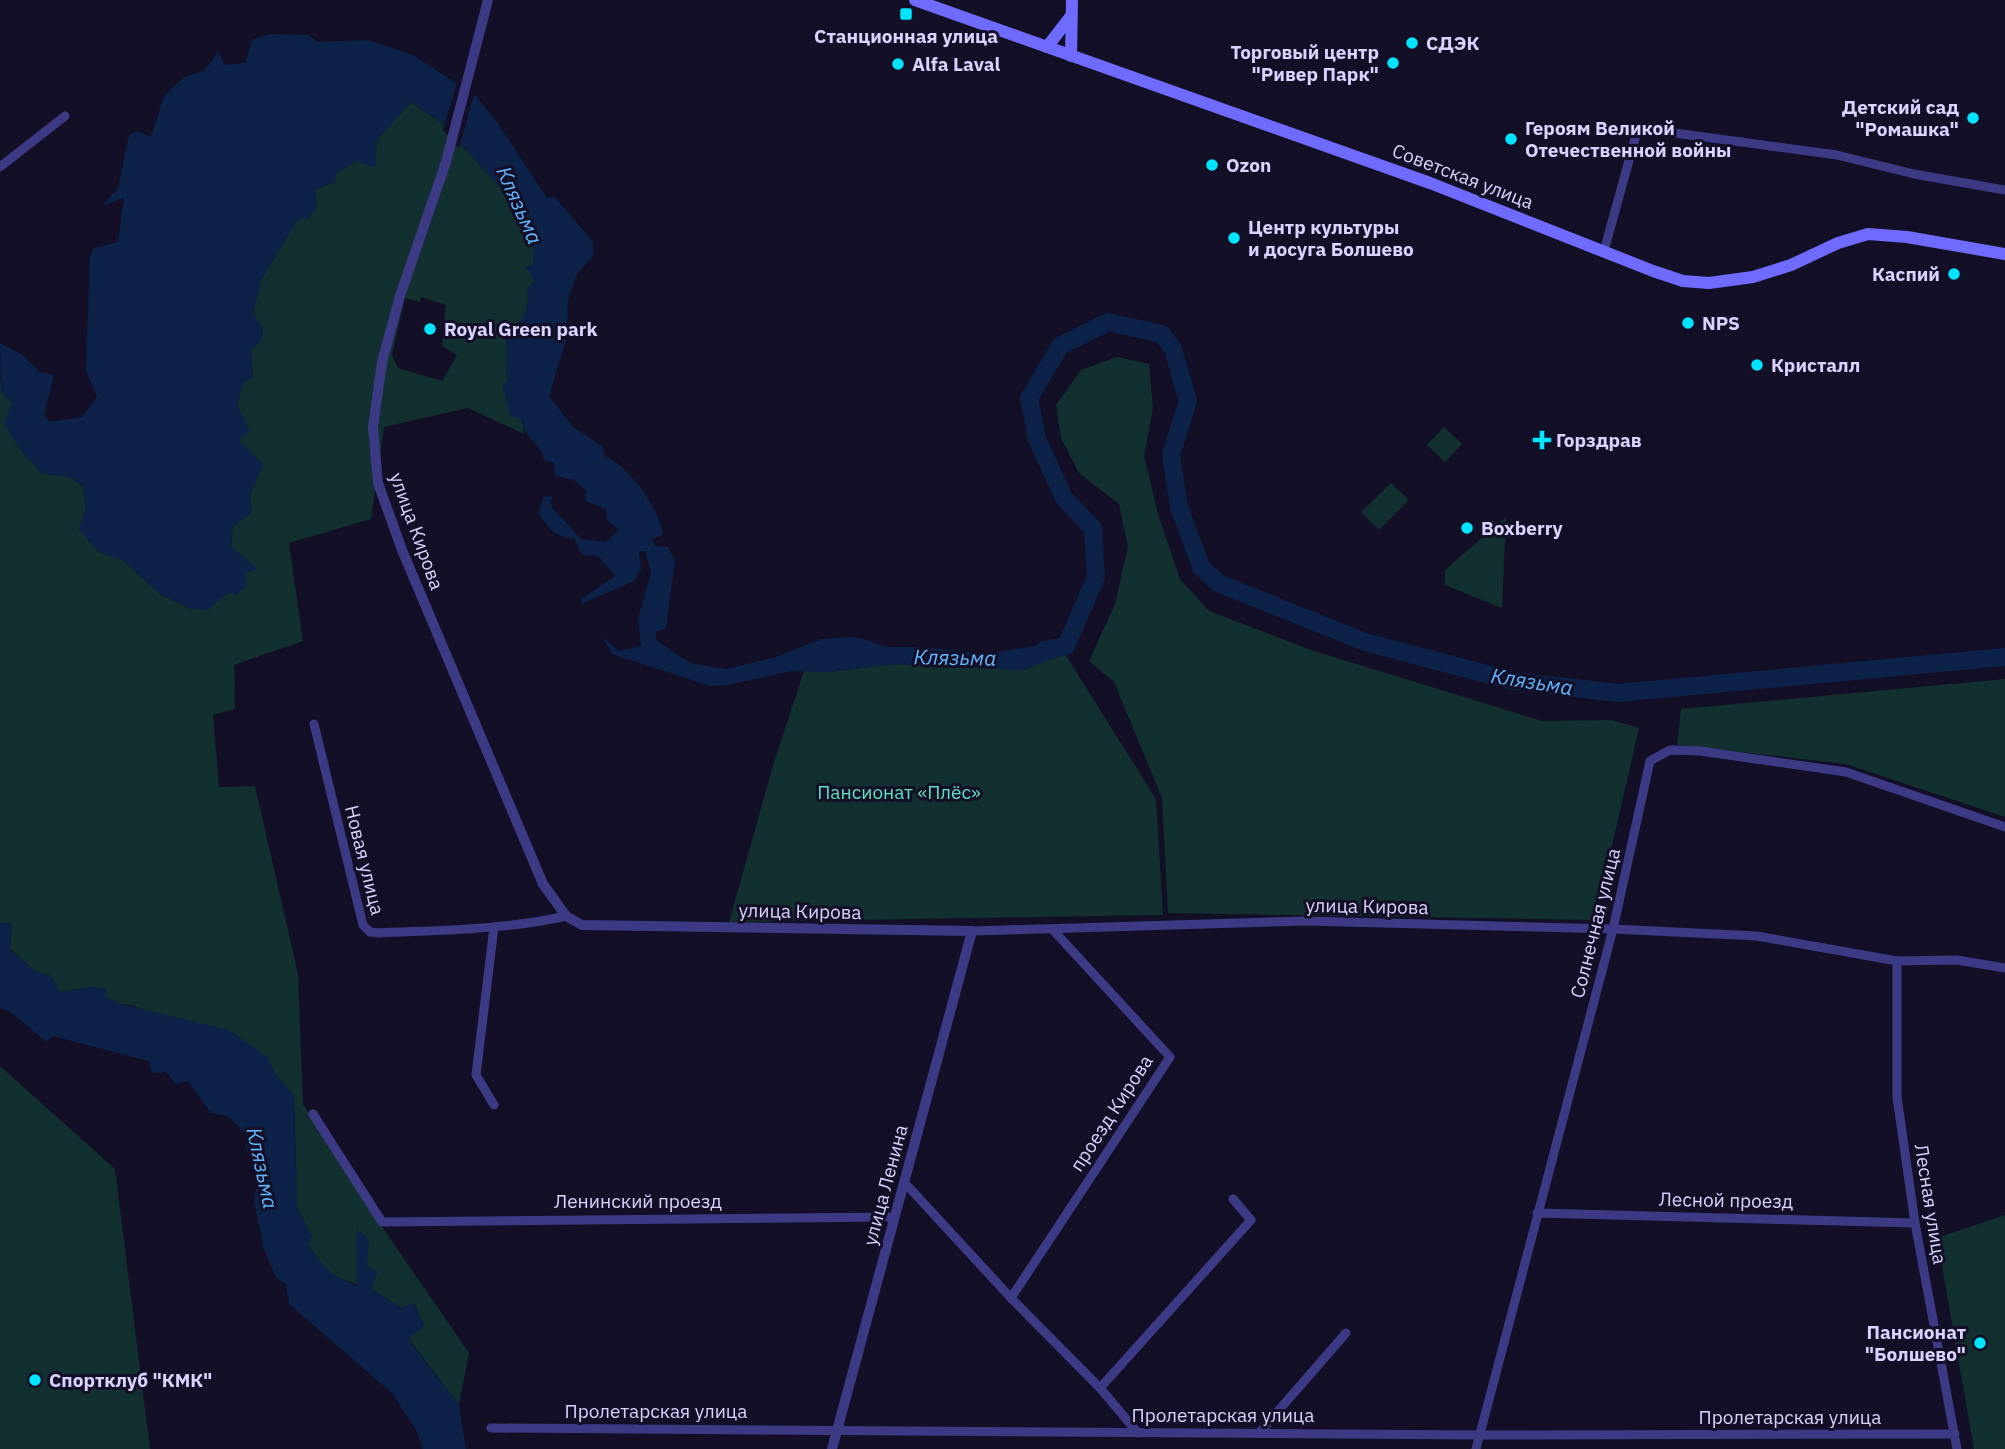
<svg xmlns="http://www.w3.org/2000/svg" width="2005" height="1449" font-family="'IBM Plex Sans',sans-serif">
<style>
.green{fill:#12302f;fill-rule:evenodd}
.water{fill:#0c2248}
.pier{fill:#130f26}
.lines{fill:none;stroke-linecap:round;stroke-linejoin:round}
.river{stroke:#0c2248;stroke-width:18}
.minor{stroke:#3d3a85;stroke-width:9}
.tertiary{stroke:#3d3a85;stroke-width:10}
.secondary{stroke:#6f6bff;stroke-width:12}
.poi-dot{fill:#00e5ff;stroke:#130f26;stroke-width:2.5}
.labels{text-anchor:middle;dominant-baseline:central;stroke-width:6;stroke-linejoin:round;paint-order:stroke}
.poi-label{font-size:19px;font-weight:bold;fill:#d9d4ff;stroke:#130f26;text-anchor:start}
.street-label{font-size:19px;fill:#d9d4ff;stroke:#130f26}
.park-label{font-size:19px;fill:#5fe0c0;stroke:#130f26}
.water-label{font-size:21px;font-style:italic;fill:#62b6ff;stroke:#130f26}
</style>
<rect width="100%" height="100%" fill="#130f26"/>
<g class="green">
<path d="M 411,102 L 443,124 L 507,195 L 514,213 L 534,247 L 534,282 L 527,289 C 530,307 525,319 512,331 L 506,329 L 507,381 L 522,419 L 524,434 L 468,408 L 384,427 L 371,519 L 289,543 L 303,641 L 234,665 L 235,709 L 213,715 L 219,787 L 255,786 L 298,974 L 303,1104 L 385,1231 L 469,1353 L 459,1405 L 408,1338 L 424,1326 L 415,1304 L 401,1308 L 371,1289 L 335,1277 L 323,1266 L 308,1245 L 312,1237 L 297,1206 L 294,1095 L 276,1076 L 267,1057 L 131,1005 L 121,1004 L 107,998 L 107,989 L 91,987 L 60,992 L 51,976 L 36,972 L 10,949 L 11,923 L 0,923 L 0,382 L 2,383 L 1,391 L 12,402 L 41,473 L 70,477 L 83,486 L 86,508 L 79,529 L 99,552 L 123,560 L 160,594 L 191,609 L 231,548 L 233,526 L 251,513 L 250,495 L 263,464 L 238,440 L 249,430 L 237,405 L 243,383 L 253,377 L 251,349 L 261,340 L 263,329 L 253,314 L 261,280 L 316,189 L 334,182 L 336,174 L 356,161 ZM 421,297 L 446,305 L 442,346 L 457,355 L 442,381 L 398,368 L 392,355 L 405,298 L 420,302 Z"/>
<polygon points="1117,357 1149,364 1153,408 1144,456 1158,514 1180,579 1209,611 1311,650 1542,721 1612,720 1639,728 1595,920 1168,913 1162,798 1114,682 1089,661 1115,604 1128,547 1119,504 1079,473 1061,438 1056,405 1081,370"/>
<polygon points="1444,427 1462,444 1445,462 1427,445"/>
<polygon points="1391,483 1409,500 1379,530 1361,512"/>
<polygon points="1506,517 1502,608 1445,585 1445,570"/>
<polygon points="1065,654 1156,799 1163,915 729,922 774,762 804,671 828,672 896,664 1023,670"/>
<polygon points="2005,679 2005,817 1846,764 1677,745 1681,709"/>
<polygon points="0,1066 115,1169 150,1449 0,1449"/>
<polygon points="2005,1215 2005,1449 1974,1449 1937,1238"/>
</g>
<g class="water">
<path d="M 269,34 L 308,35 L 318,42 L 368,40 L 413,55 L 476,96 L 497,122 L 547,198 L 555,197 L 593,242 L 593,256 L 577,274 L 568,301 L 567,336 L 549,396 L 573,427 L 602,446 L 605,457 C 626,461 662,513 663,535 L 652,539 L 655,546 L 668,547 L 675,561 L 666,628 L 655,632 L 657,641 L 690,663 L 726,669 L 773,658 L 822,639 L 851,637 L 864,639 L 886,647 L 920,647 L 989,654 L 1067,640 L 1065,654 L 1023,670 L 896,664 L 828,672 L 792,671 L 727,685 L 710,686 L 612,654 L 603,637 L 619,651 L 641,646 L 638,619 L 651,573 L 645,551 L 639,551 L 641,569 L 634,581 L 582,604 L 581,599 L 615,576 L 598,556 L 582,555 L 574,538 C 557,538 547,528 539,513 L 543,497 L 552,496 L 551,506 L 581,539 L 606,542 L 619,529 L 607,521 L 606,509 L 586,501 L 586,490 L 574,480 L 555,476 L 554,463 L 544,460 C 541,441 526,443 521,419 L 511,416 L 502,385 L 507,381 L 506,328 L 512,331 C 525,319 530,307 527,289 L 534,282 L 526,267 L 533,264 L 534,247 L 514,213 L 507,195 L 443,124 L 411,102 L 377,140 L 375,168 L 356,161 L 336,174 L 334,182 L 316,189 L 317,207 L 308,219 L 298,219 L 261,280 L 253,314 L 263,329 L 261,341 L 251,349 L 253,377 L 243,383 L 237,405 L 249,430 L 239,440 L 263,464 L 250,495 L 251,513 L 233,526 L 231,547 L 258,569 L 245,573 L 246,587 L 236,595 L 229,592 L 208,610 L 191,609 L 160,594 L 123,560 L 99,552 L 79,529 L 86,508 L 83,486 L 70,477 L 41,473 L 20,449 L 4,424 L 12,402 L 1,391 L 0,343 L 21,354 L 40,372 L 54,375 L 44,415 L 50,422 L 82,417 L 97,397 L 86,370 L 90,257 L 94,248 L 118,242 L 124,198 L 102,206 L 118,188 L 129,135 L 137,131 L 151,137 L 164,96 L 183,78 L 205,70 L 219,51 L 224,65 L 245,63 L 252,40 Z"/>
<path d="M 0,923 L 11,923 L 10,950 L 36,972 L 51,976 L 60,992 L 91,987 L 107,989 L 107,998 L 121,1004 L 229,1030 L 267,1057 L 276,1076 L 294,1095 L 297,1206 L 312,1237 L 308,1245 C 325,1268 330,1275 357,1286 L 356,1229 L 369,1239 L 367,1266 L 378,1272 L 371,1289 L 401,1308 L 414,1303 L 424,1326 L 408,1339 L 459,1405 L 466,1449 L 423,1449 L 416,1430 L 393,1394 L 289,1304 L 286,1284 L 276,1278 L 264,1249 L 254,1201 L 259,1173 L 245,1147 L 248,1136 L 228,1116 L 211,1113 L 188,1081 L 176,1084 L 166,1072 L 152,1073 L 149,1061 L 53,1036 L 46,1042 L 11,1012 L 0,1008 Z"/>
</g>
<polygon class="pier" points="458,80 475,91 459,148 443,130"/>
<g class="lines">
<polyline class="river" points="1044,650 1066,646 1096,577 1093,528 1064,498 1037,439 1029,398 1060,346 1108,322 1162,334 1173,349 1188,401 1171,455 1179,507 1201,567 1218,583 1365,642 1513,681 1618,693 2005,657"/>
<g class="minor">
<polyline points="0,167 65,116"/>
<polyline points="1604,251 1638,128 1837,155 1914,174 2005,190"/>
<path d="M 314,724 L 363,925 L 370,932 L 379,933 C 442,930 505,930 566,916"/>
<polyline points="972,931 1307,921 1613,929 1757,936 1897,961 1957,960 2005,968"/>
<polyline points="1897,961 1897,1097 1915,1223 1957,1449"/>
<polyline points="494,1105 476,1075 494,927"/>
<polyline points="313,1114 382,1222 894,1217"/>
<polyline points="904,1182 1011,1298 1100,1388 1138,1433"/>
<polyline points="1537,1213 1915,1223"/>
<polyline points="1011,1298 1170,1057 1053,930"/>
<polyline points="1100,1388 1251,1220 1233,1199"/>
<polyline points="491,1428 1480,1435 1955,1434"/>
<polyline points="1259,1433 1346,1333"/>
<polyline points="1476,1449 1613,929 1650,761 1670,750 1700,751 1846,772 2005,827"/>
</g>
<polyline class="tertiary" points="488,0 446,162 400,296 382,362 373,427 378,483 402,550 543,884 566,916 582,925 972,931 832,1449"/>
<g class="secondary">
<polyline points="915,0 1430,183 1653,271 1683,281 1709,283 1753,277 1791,265 1838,243 1868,234 1907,237 2005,254"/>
<polyline points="1047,47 1071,16"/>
<polyline points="1071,56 1072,0"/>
</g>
</g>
<g class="poi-dot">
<rect x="899" y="7" width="14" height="14" rx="3.5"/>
<circle cx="1412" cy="43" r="7"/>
<circle cx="1393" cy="63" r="7"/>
<circle cx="898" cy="64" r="7"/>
<circle cx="1973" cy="118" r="7"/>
<circle cx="1511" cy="139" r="7"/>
<circle cx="1212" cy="165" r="7"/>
<circle cx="1234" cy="238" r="7"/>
<circle cx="1954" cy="274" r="7"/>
<circle cx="1688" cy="323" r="7"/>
<circle cx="430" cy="329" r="7"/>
<circle cx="1757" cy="365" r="7"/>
<path d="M1538.5 429.5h7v7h7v7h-7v7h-7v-7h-7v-7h7z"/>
<circle cx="1467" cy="528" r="7"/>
<circle cx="1980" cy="1343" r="7"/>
<circle cx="35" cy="1380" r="7"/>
</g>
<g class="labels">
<g class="poi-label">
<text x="906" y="36" text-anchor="middle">Станционная улица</text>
<text x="1426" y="43">СДЭК</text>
<text x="1379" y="52" text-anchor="end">Торговый центр<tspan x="1379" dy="22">"Ривер Парк"</tspan></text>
<text x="912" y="64">Alfa Laval</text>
<text x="1959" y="107" text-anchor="end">Детский сад<tspan x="1959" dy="22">"Ромашка"</tspan></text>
<text x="1525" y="128">Героям Великой<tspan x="1525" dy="22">Отечественной войны</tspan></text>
<text x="1226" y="165">Ozon</text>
<text x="1248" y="227">Центр культуры<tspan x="1248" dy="22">и досуга Болшево</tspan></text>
<text x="1940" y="274" text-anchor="end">Каспий</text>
<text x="1702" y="323">NPS</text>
<text x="444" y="329">Royal Green park</text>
<text x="1771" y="365">Кристалл</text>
<text x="1556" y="440">Горздрав</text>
<text x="1481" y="528">Boxberry</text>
<text x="1966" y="1332" text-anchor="end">Пансионат<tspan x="1966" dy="22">"Болшево"</tspan></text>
<text x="49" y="1380">Спортклуб "КМК"</text>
</g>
<g class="street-label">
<text transform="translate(1463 176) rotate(21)">Советская улица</text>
<text transform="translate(417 531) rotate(70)">улица Кирова</text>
<text transform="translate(365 860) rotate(76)">Новая улица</text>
<text transform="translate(1367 906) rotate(1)">улица Кирова</text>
<text transform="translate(800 911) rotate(1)">улица Кирова</text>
<text transform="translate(1595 923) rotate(-76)">Солнечная улица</text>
<text transform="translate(1111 1113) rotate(-57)">проезд Кирова</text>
<text transform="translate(885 1185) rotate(-75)">улица Ленина</text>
<text transform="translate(1726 1200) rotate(1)">Лесной проезд</text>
<text x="638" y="1201">Ленинский проезд</text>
<text transform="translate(1931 1204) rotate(81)">Лесная улица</text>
<text x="656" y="1411">Пролетарская улица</text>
<text x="1223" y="1415">Пролетарская улица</text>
<text x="1790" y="1417">Пролетарская улица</text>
</g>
<g class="park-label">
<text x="899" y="792">Пансионат «Плёс»</text>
</g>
<g class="water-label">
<text transform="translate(520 205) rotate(66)">Клязьма</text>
<text transform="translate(955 657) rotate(1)">Клязьма</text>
<text transform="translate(1532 681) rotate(9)">Клязьма</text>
<text transform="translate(263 1168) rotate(78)">Клязьма</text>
</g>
</g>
</svg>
